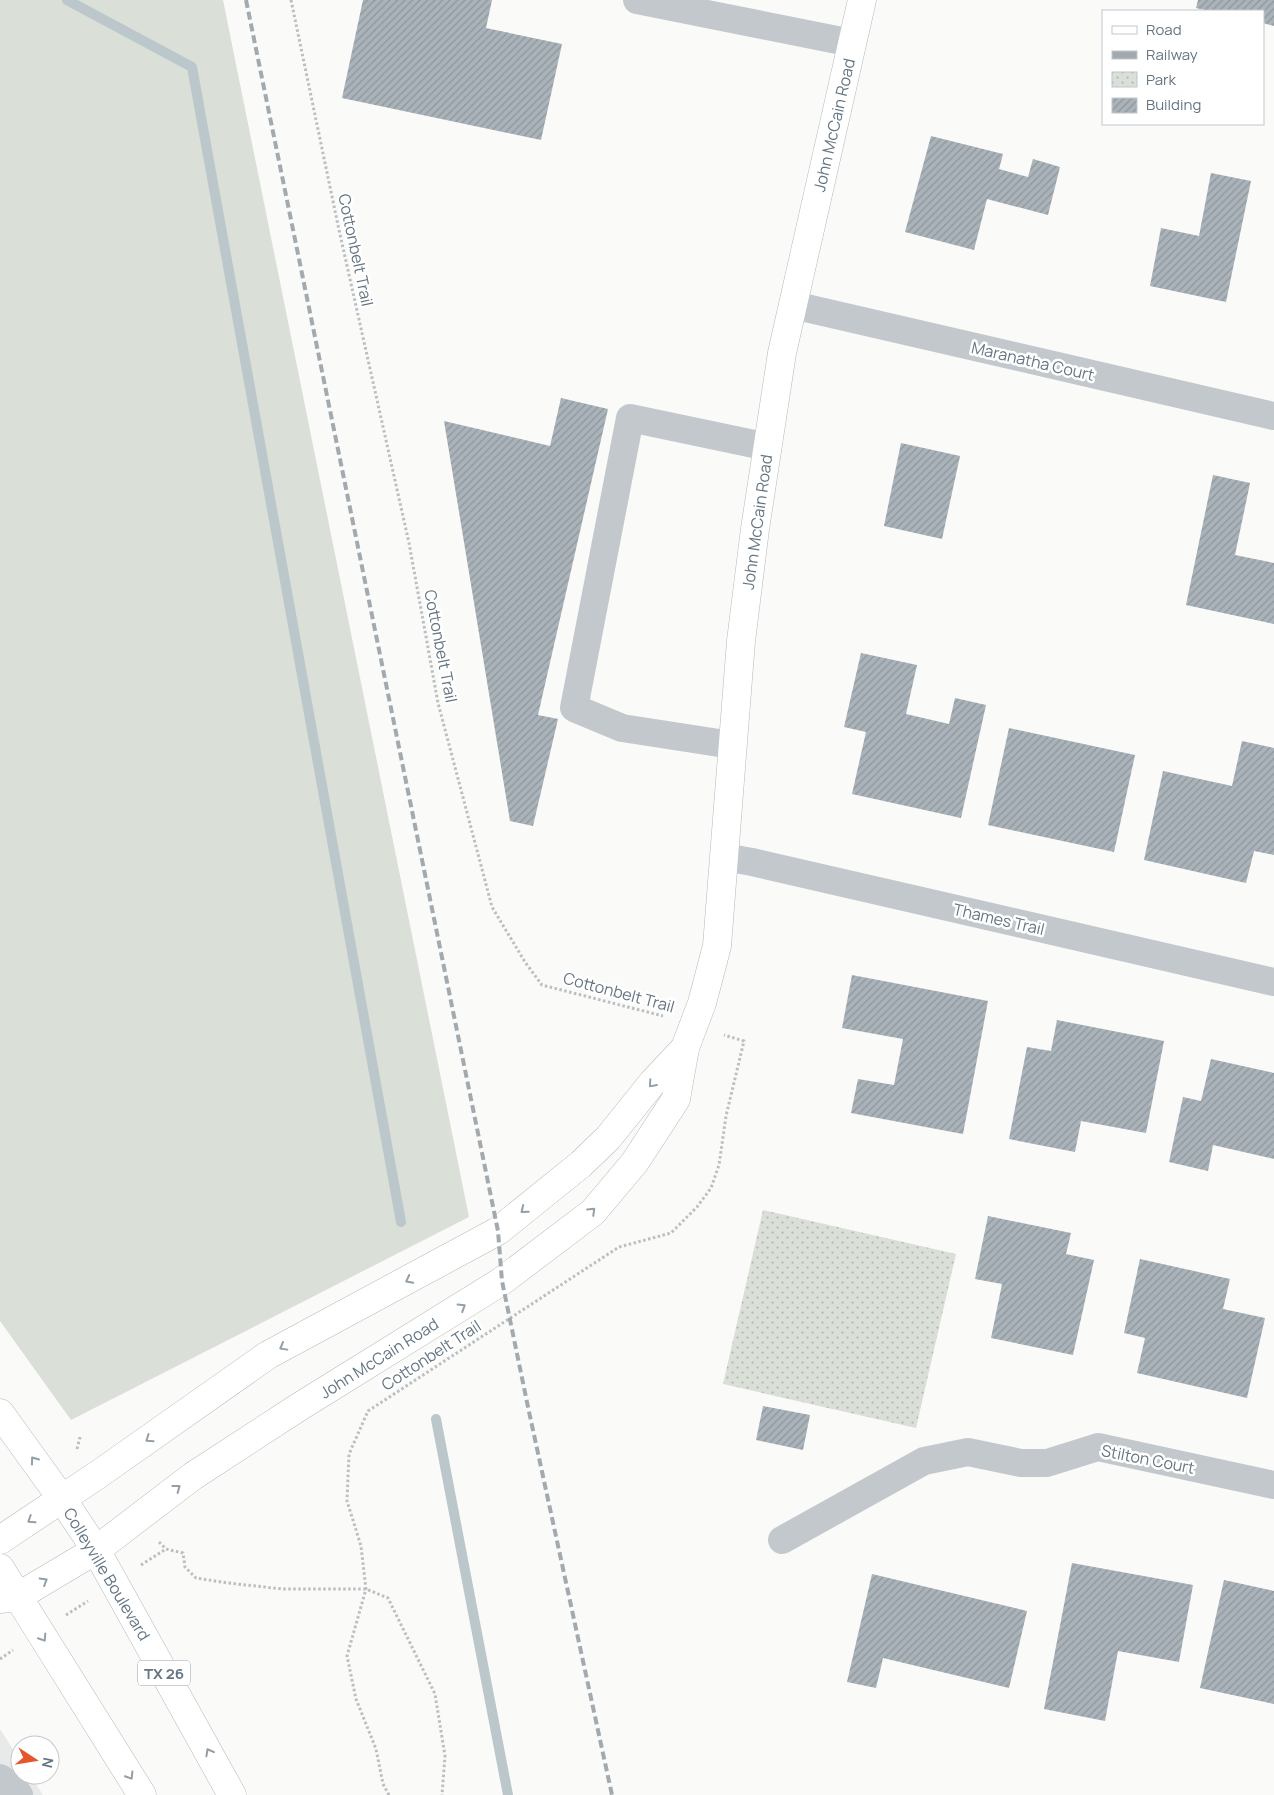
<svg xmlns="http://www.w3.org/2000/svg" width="1274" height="1795" font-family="Manrope,sans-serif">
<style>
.built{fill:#e8e9e9}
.grass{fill:#dadfd7}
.park{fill:url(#park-dots)}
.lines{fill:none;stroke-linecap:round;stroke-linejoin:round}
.stream{stroke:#bbc7cb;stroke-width:10}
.building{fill:url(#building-hatch)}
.major-casing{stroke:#b5babe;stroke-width:29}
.path{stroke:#bbbfc2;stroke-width:3;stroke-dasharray:2.5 2.5;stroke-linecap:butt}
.minor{stroke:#c3c8cc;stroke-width:28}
.major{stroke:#fff;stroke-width:28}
.rail{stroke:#a2aab0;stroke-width:4;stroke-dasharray:8 4;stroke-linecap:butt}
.oneway{stroke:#939fa8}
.labels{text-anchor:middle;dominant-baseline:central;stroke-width:5;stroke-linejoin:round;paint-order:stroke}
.shield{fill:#fff;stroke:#939fa8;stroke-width:1}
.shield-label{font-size:15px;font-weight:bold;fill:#657683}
.street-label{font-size:16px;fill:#657683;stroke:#fff}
</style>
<defs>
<pattern id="park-dots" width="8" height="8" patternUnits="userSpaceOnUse" patternTransform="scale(1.25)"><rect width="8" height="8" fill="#dadfd7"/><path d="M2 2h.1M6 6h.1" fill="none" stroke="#b4b9b4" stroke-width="1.8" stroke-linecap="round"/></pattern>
<pattern id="building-hatch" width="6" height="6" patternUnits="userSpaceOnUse" patternTransform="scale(1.25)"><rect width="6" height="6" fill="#aab3b9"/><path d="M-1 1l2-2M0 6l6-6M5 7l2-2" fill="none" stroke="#8e969c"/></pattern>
</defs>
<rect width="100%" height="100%" fill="#fafaf8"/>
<polygon class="built" points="0,1729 20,1760 20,1775 30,1775 43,1795 0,1795"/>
<polygon class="grass" points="0,0 223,0 469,1217 71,1420 0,1321"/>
<polygon class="park" points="763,1210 956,1254 916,1428 723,1384"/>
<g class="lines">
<g class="stream">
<polyline points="67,0 192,67 401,1222"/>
<polyline points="436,1419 508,1795"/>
</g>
</g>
<g class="building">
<polygon points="363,0 492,0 486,28 562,44 541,140 342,98"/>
<polygon points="1198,0 1274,0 1274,26 1263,23 1263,11 1209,11 1196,8"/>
<polygon points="931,136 1003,154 999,169 1028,177 1033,159 1060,167 1048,215 987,199 974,250 905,232"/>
<polygon points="1211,173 1251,181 1226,302 1150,286 1161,228 1199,236"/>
<polygon points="561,398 608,409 538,715 558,719 533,826 510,821 444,421 550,446"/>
<polygon points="901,443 960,456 942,539 884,526"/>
<polygon points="1213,475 1250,483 1235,555 1274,563 1274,624 1186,605"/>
<polygon points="861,653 917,665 906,714 949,724 955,698 986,705 961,818 852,794 866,732 844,727"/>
<polygon points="1009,728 1135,755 1114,852 988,825"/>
<polygon points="1242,741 1274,748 1274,855 1254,851 1246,883 1144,860 1163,771 1232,786"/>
<polygon points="852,975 988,1001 963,1134 851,1113 858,1079 894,1085 903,1039 842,1028"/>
<polygon points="1057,1020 1164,1041 1146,1133 1081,1121 1075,1152 1009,1139 1027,1047 1051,1051"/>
<polygon points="1211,1059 1274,1073 1274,1159 1213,1145 1208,1171 1169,1162 1183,1097 1201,1101"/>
<polygon points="988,1216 1071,1233 1066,1254 1094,1260 1073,1355 991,1338 1002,1284 975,1279"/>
<polygon points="1140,1259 1230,1279 1223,1309 1265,1318 1247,1398 1137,1373 1145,1338 1124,1333"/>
<polygon points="763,1406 810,1415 803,1450 756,1440"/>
<polygon points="1072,1563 1193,1585 1179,1662 1118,1651 1105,1721 1044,1709"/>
<polygon points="872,1574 1027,1611 1009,1688 883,1658 876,1688 847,1682"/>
<polygon points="1224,1580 1274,1591 1274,1704 1200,1688"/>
</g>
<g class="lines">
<defs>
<g id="major">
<polyline points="0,1413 62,1499 96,1550 232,1795"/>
<polyline points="0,1540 96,1476 268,1355 498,1231 581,1164 608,1138 653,1082 685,1048"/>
<polyline points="0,1568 142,1795"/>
<polyline points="0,1599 17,1597 96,1550 193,1476 299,1407 502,1281 593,1212 635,1162 676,1099 685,1048 702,1003 717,946 741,641 755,529 782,353 862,0"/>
</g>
</defs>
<use href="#major" class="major-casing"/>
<g class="path">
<polyline points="291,0 339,230 409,543 438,703 492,907 525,962 542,985 663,1016"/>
<polyline points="77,1449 80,1437"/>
<polyline points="159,1542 166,1549 183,1553 185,1567 196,1578 228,1583 283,1589 366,1589 388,1598 435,1694 445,1756 442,1795"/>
<polyline points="141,1565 166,1549"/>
<polyline points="66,1615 88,1601"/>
<polyline points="0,1659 13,1650"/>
<polyline points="389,1795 383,1784 376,1749 356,1699 347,1656 366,1589 361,1546 347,1501 349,1454 368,1411 619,1247 671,1233 697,1207 711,1188 719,1165 726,1116 744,1041 724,1035"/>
</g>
<g class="minor">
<polyline points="637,0 852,43"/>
<polyline points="793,305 1274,416"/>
<polyline points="732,745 622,728 574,708 630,418 768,447"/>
<polyline points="724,857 752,862 1274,982"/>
<polyline points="782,1540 924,1461 968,1452 1021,1463 1047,1463 1098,1447 1274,1485"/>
<polyline points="0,1778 14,1788 19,1795"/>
</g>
<use href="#major" class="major"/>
<polyline class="rail" points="246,0 498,1231 502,1281 528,1407 612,1795"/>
</g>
<defs><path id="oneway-chevron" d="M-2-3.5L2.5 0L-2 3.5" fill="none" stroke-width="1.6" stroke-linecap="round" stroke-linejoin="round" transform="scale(1.25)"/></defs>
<g class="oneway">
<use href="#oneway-chevron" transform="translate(652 1084) rotate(131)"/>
<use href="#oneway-chevron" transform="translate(524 1210) rotate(141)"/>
<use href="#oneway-chevron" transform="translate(592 1211) rotate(-44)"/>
<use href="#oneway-chevron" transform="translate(409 1280) rotate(153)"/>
<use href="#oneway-chevron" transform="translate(462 1307) rotate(-32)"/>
<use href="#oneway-chevron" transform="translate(283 1347) rotate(151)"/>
<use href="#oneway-chevron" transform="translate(149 1439) rotate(145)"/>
<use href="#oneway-chevron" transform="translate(34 1460) rotate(-126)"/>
<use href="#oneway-chevron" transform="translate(177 1488) rotate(-37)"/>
<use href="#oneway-chevron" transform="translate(31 1520) rotate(147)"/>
<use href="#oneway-chevron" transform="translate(44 1581) rotate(-31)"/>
<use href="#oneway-chevron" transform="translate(43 1638) rotate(57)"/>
<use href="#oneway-chevron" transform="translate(209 1752) rotate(-119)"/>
<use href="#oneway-chevron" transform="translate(130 1776) rotate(58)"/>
</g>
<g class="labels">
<rect class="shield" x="138" y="1660.5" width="52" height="25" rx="4"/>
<g class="shield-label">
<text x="164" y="1673">TX 26</text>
</g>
<g class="street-label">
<text transform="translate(834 125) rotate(-77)">John McCain Road</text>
<text transform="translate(356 250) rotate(78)">Cottonbelt Trail</text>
<text transform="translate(1033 361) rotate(13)">Maranatha Court</text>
<text transform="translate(757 522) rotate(-82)">John McCain Road</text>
<text transform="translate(441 646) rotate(79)">Cottonbelt Trail</text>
<text transform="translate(999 919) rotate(13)">Thames Trail</text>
<text transform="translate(619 992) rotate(15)">Cottonbelt Trail</text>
<text transform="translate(431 1355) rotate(-33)">Cottonbelt Trail</text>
<text transform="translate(379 1358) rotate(-32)">John McCain Road</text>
<text transform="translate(1148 1459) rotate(11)">Stilton Court</text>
<text transform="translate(107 1574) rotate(59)">Colleyville Boulevard</text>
</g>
</g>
<rect x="1102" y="10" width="162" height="115" fill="#ffffff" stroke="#c1c8cd"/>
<rect x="1112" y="26" width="25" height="8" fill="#ffffff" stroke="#c1c8cd"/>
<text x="1146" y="35" font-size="15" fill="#657683">Road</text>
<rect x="1112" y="51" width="25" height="8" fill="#a2aab0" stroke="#c1c8cd"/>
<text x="1146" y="60" font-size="15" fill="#657683">Railway</text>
<rect x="1112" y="72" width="25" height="15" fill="url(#park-dots)" stroke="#c1c8cd"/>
<text x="1146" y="85" font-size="15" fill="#657683">Park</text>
<rect x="1112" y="98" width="25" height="15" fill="url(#building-hatch)" stroke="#c1c8cd"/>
<text x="1146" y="110" font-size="15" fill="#657683">Building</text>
<g transform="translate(35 1760) rotate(102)"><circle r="24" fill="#ffffff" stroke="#c1c8cd"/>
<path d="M0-4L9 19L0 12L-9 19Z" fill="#e4572e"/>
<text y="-8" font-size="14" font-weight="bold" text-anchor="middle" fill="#657683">N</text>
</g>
</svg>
